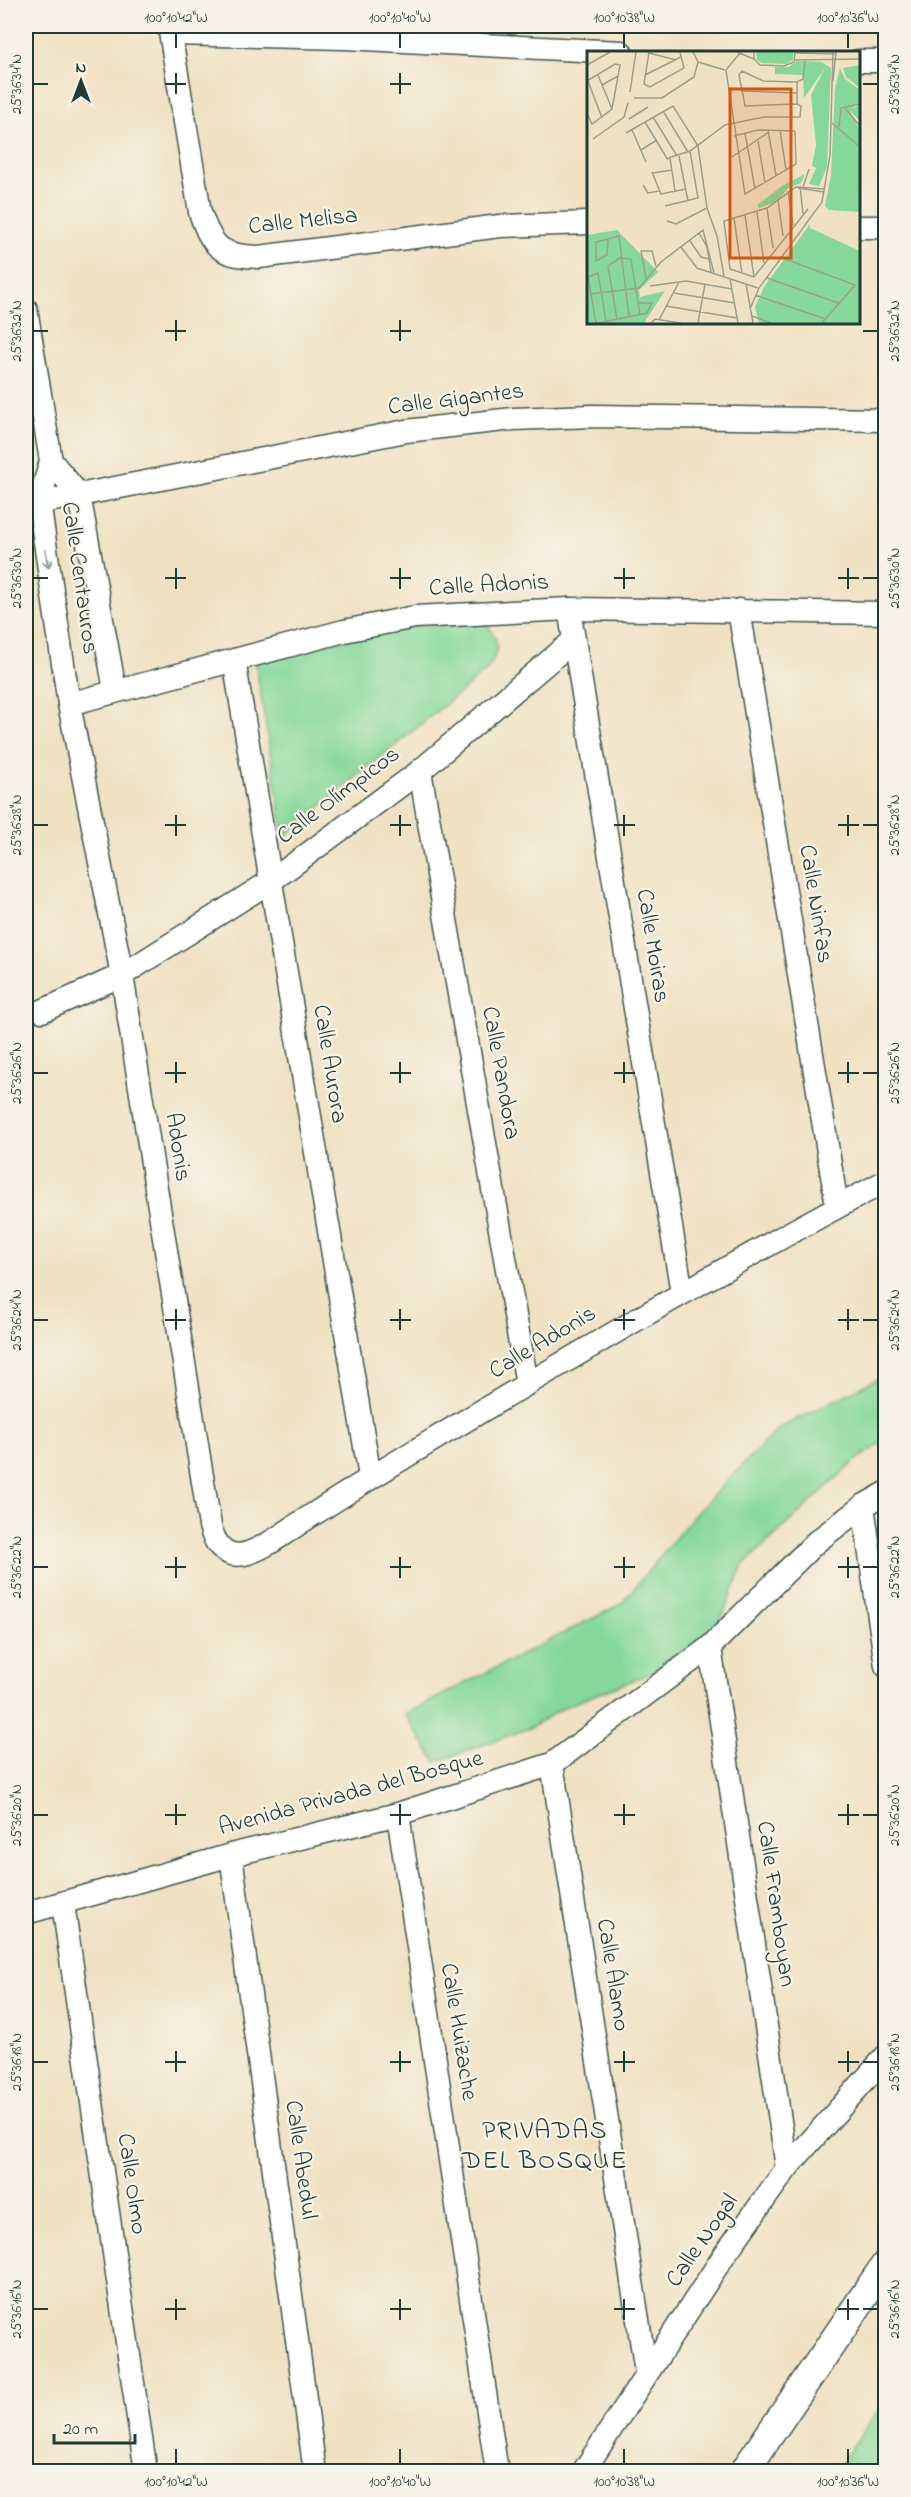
<svg xmlns="http://www.w3.org/2000/svg" width="911" height="2497" font-family="'Indie Flower',sans-serif">
<style>
.green{fill:#85d89a;stroke:#528a67;stroke-width:1.5}
.lines{fill:none;stroke-linecap:round;stroke-linejoin:round}
.minor-casing{stroke:#3e5649;stroke-width:25}
.tertiary-casing{stroke:#3e5649;stroke-width:31}
.minor{stroke:#fff;stroke-width:22}
.tertiary{stroke:#fff;stroke-width:28}
.oneway{stroke:#8f9e9a}
.ticks{fill:none;stroke:#1f3d34;stroke-width:2}
.labels{text-anchor:middle;dominant-baseline:central;stroke-width:4.5;stroke-linejoin:round;paint-order:stroke}
.street-label{font-size:24px;fill:#1f3d34;stroke:#f7f3e8}
.neighbourhood-label{font-size:26px;letter-spacing:1.5px;fill:#1f3d34;stroke:#f7f3e8}
.inset-road{fill:none;stroke:#9c9f8a;stroke-width:1.5}
.view{fill:#d45610;fill-opacity:0.15;stroke:#d45610;stroke-width:3}
.inset-edge{fill:none;stroke:#1f3d34;stroke-width:3}
.neatline{fill:none;stroke:#1f3d34;stroke-width:2}
.ticks-label{font-size:15px;text-anchor:middle;fill:#1f3d34}
</style>
<rect width="100%" height="100%" fill="#f7f3e8"/>
<filter id="ink" filterUnits="userSpaceOnUse"><feTurbulence type="fractalNoise" baseFrequency=".0167" numOctaves="2"/><feDisplacementMap in="SourceGraphic" scale="12" xChannelSelector="R" yChannelSelector="G"/><feConvolveMatrix kernelMatrix="1 2 1 2 8 2 1 2 1" color-interpolation-filters="sRGB"/></filter>
<filter id="wash" filterUnits="userSpaceOnUse"><feTurbulence type="fractalNoise" baseFrequency=".008" numOctaves="4" result="noise"/><feDisplacementMap in="SourceGraphic" scale="24" xChannelSelector="R" yChannelSelector="G"/><feGaussianBlur stdDeviation="1.35" result="paint"/><feColorMatrix in="noise" values="0 0 0 0 0 0 0 0 0 0 0 0 0 0 0 0 0 1.4 0 .05"/><feComposite in="paint" operator="in"/></filter>
<g filter="url(#wash)">
<rect width="100%" height="100%" fill="#f0e1c3"/>
<g class="green">
<path d="M 485,623 C 502,640 499,653 486,671 L 284,836 L 255,660 L 407,626 Z"/>
<polygon points="885,1375 885,1441 855,1461 743,1565 709,1651 566,1706 532,1727 436,1762 405,1714 621,1604 697,1512 779,1428"/>
<polygon points="885,2401 885,2471 835,2471"/>
</g>
</g>
<g filter="url(#ink)">
<g class="lines">
<defs>
<g id="minor">
<path d="M 169,26 L 200,212 C 212,248 221,256 259,257 L 500,226 L 588,223"/>
<polyline points="171,34 345,38 621,52"/>
<polyline points="858,61 886,61"/>
<polyline points="858,227 886,227"/>
<path d="M 26,309 L 51,461 L 39,502 L 69,704 L 122,975 L 210,1526 C 215,1545 226,1560 248,1553 C 268,1547 288,1530 306,1519 C 343,1495 380,1472 418,1449 C 572,1357 727,1265 886,1181"/>
<polyline points="51,461 79,495 115,690"/>
<polyline points="28,505 406,431 513,419 592,416 886,420"/>
<polyline points="569,609 682,1293"/>
<polyline points="739,610 837,1206"/>
<polyline points="234,660 370,1477"/>
<polyline points="69,704 344,631 415,617 569,609 886,613"/>
<polyline points="420,771 527,1384"/>
<polyline points="42,1011 122,975 271,881 420,771 574,640"/>
<polyline points="863,1506 886,1666"/>
<polyline points="710,1647 787,2168"/>
<polyline points="552,1764 646,2372"/>
<polyline points="398,1814 497,2472"/>
<polyline points="231,1855 315,2472"/>
<polyline points="63,1904 146,2472"/>
<polyline points="26,1913 231,1855 398,1814 552,1764 710,1647 816,1542 863,1506 886,1493"/>
<polyline points="583,2472 725,2254 787,2168 886,2056"/>
</g>
<polyline id="tertiary" points="744,2472 886,2264"/>
</defs>
<use href="#minor" class="minor-casing"/>
<use href="#tertiary" class="tertiary-casing"/>
<use href="#minor" class="minor"/>
<use href="#tertiary" class="tertiary"/>
</g>
<defs><path id="oneway-shaft" d="M-6 0H5M1.5-3L5.5 0L1.5 3" fill="none" stroke-width="1.6" stroke-linecap="round" stroke-linejoin="round" transform="scale(1.5)"/></defs>
<use class="oneway" href="#oneway-shaft" transform="translate(47 559) rotate(81)"/>
</g>
<path class="ticks" d="M 176,33 L 176,48M 400,33 L 400,48M 624,33 L 624,48M 848,33 L 848,48M 176,73 L 176,94M 400,73 L 400,94M 33,84 L 48,84M 165,84 L 186,84M 390,84 L 411,84M 863,84 L 878,84M 176,320 L 176,341M 400,320 L 400,341M 33,331 L 48,331M 165,331 L 186,331M 390,331 L 411,331M 863,331 L 878,331M 176,568 L 176,589M 400,568 L 400,589M 624,568 L 624,589M 848,568 L 848,589M 33,578 L 48,578M 165,578 L 186,578M 390,578 L 411,578M 614,578 L 635,578M 838,578 L 859,578M 863,578 L 878,578M 176,815 L 176,836M 400,815 L 400,836M 624,815 L 624,836M 848,815 L 848,836M 33,825 L 48,825M 165,825 L 186,825M 390,825 L 411,825M 614,825 L 635,825M 838,825 L 859,825M 863,825 L 878,825M 176,1062 L 176,1083M 400,1062 L 400,1083M 624,1062 L 624,1083M 848,1062 L 848,1083M 33,1073 L 48,1073M 165,1073 L 186,1073M 390,1073 L 411,1073M 614,1073 L 635,1073M 838,1073 L 859,1073M 863,1073 L 878,1073M 176,1309 L 176,1330M 400,1309 L 400,1330M 624,1309 L 624,1330M 848,1309 L 848,1330M 33,1320 L 48,1320M 165,1320 L 186,1320M 390,1320 L 411,1320M 614,1320 L 635,1320M 838,1320 L 859,1320M 863,1320 L 878,1320M 176,1557 L 176,1578M 400,1557 L 400,1578M 624,1557 L 624,1578M 848,1557 L 848,1578M 33,1567 L 48,1567M 165,1567 L 186,1567M 390,1567 L 411,1567M 614,1567 L 635,1567M 838,1567 L 859,1567M 863,1567 L 878,1567M 176,1804 L 176,1825M 400,1804 L 400,1825M 624,1804 L 624,1825M 848,1804 L 848,1825M 33,1815 L 48,1815M 165,1815 L 186,1815M 390,1815 L 411,1815M 614,1815 L 635,1815M 838,1815 L 859,1815M 863,1815 L 878,1815M 176,2051 L 176,2072M 400,2051 L 400,2072M 624,2051 L 624,2072M 848,2051 L 848,2072M 33,2062 L 48,2062M 165,2062 L 186,2062M 390,2062 L 411,2062M 614,2062 L 635,2062M 838,2062 L 859,2062M 863,2062 L 878,2062M 176,2299 L 176,2320M 400,2299 L 400,2320M 624,2299 L 624,2320M 848,2299 L 848,2320M 33,2309 L 48,2309M 165,2309 L 186,2309M 390,2309 L 411,2309M 614,2309 L 635,2309M 838,2309 L 859,2309M 863,2309 L 878,2309M 176,2449 L 176,2464M 400,2449 L 400,2464M 624,2449 L 624,2464M 848,2449 L 848,2464"/>
<g class="labels">
<g class="street-label">
<text transform="translate(303 222) rotate(-6)">Calle Melisa</text>
<text transform="translate(456 400) rotate(-7)">Calle Gigantes</text>
<text transform="translate(79 578) rotate(82)">Calle Centauros</text>
<text transform="translate(489 586) rotate(-3)">Calle Adonis</text>
<text transform="translate(339 796) rotate(-37)">Calle Olímpicos</text>
<text transform="translate(815 904) rotate(81)">Calle Ninfas</text>
<text transform="translate(652 946) rotate(81)">Calle Moiras</text>
<text transform="translate(329 1064) rotate(81)">Calle Aurora</text>
<text transform="translate(500 1073) rotate(80)">Calle Pandora</text>
<text transform="translate(177 1147) rotate(81)">Adonis</text>
<text transform="translate(543 1343) rotate(-31)">Calle Adonis</text>
<text transform="translate(351 1794) rotate(-15)">Avenida Privada del Bosque</text>
<text transform="translate(775 1904) rotate(82)">Calle Framboyan</text>
<text transform="translate(612 1975) rotate(81)">Calle Álamo</text>
<text transform="translate(458 2032) rotate(81)">Calle Huizache</text>
<text transform="translate(300 2160) rotate(82)">Calle Abedul</text>
<text transform="translate(131 2184) rotate(82)">Calle Olmo</text>
<text transform="translate(703 2241) rotate(-55)">Calle Nogal</text>
</g>
<g class="neighbourhood-label">
<text x="545" y="2132">PRIVADAS<tspan x="545" dy="30">DEL BOSQUE</tspan></text>
</g>
</g>
<g transform="translate(587 51)">
<rect width="273" height="273" fill="#f0e1c3"/>
<path d="M 169,1 L 206,1 L 206,9 L 199,13 L 175,12 L 170,9 ZM 210,10 L 235,11 L 244,17 L 240,116 L 232,135 L 222,133 L 229,117 L 225,115 L 229,94 L 224,44 L 238,17 L 217,47 L 216,24 L 188,23 L 188,16 L 202,16 ZM 273,14 L 273,37 L 259,26 L 256,17 ZM 253,17 L 258,28 L 273,39 L 273,50 L 265,58 L 273,53 L 273,70 L 262,59 L 273,79 L 273,161 L 242,159 L 238,155 L 244,124 L 248,37 ZM 218,123 L 214,132 L 201,137 L 191,150 L 172,157 L 170,154 L 195,135 ZM 223,173 L 223,177 L 273,200 L 273,272 L 172,272 L 168,256 L 177,236 ZM 30,179 L 71,221 L 52,239 L 53,246 L 78,240 L 57,272 L 0,272 L 0,184 Z" fill="#85d89a"/>
<path class="inset-road" d="M 62,1 L 57,33 L 63,36 L 97,17 L 93,1M 106,1 L 111,11 L 138,19M 150,1 L 167,8M 167,1 L 167,8 L 173,14 L 197,15 L 207,11 L 208,1M 62,2 L 89,9M 209,2 L 249,3M 208,9 L 273,8M 0,14 L 23,1M 139,19 L 158,143 L 209,113 L 208,80M 139,19 L 153,2M 11,24 L 25,58M 58,24 L 94,6M 0,30 L 28,13 L 33,14 L 25,58 L 5,73 L 0,62M 1,30 L 15,67M 246,30 L 249,1M 210,31 L 216,28 L 218,10M 15,34 L 31,25M 154,40 L 210,42M 43,41 L 49,1M 47,47 L 75,47 L 107,26 L 111,11M 210,53 L 158,55 L 152,24 L 155,20 L 176,30 L 210,31M 210,53 L 210,31M 258,57 L 273,75M 76,60 L 101,101M 66,66 L 90,105M 42,68 L 61,56M 58,71 L 81,109M 245,72 L 273,96M 252,76 L 254,57 L 273,53M 45,79 L 59,111M 181,79 L 189,124M 193,79 L 199,119M 39,82 L 86,55 L 111,95 L 120,157 L 130,185 L 137,225M 158,82 L 168,138M 147,85 L 171,79 L 208,80M 6,88 L 37,66 L 41,52M 171,90 L 178,132M 54,99 L 70,89M 92,105 L 101,150M 145,106 L 182,81M 81,107 L 103,100 L 138,74 L 177,66 L 213,66 L 214,55 L 210,53M 83,107 L 88,140M 65,121 L 74,143 L 99,138M 66,122 L 85,119M 56,134 L 61,142 L 72,140M 213,135 L 216,163M 216,136 L 222,118M 211,137 L 237,141M 201,140 L 206,174M 191,149 L 196,185M 78,155 L 111,147 L 103,100M 180,157 L 186,197M 170,161 L 177,212M 158,164 L 167,226M 147,167 L 155,223M 80,170 L 89,173 L 120,157M 112,182 L 120,196 L 124,221M 21,188 L 20,204 L 9,210 L 9,191 L 21,188 L 32,185 L 42,266M 103,190 L 114,206 L 122,208M 94,196 L 110,217 L 171,237M 193,206 L 268,234 L 235,272M 167,226 L 143,218 L 137,170 L 180,157 L 209,136 L 238,138M 167,226 L 221,158M 59,227 L 54,200 L 65,200 L 69,215M 180,227 L 254,253M 143,228 L 151,272M 159,233 L 166,272M 63,235 L 99,230 L 145,238M 87,242 L 148,252M 3,243 L 52,237 L 74,211 L 116,179 L 127,222M 168,244 L 239,268M 79,255 L 150,267M 163,258 L 172,237 L 235,151 L 243,104 L 246,1M 165,265 L 184,272M 30,268 L 21,215 L 33,207 L 44,208 L 53,264M 72,269 L 92,231M 19,270 L 11,222 L 1,226 L 9,272 L 17,271 L 60,262 L 65,252 L 51,252M 64,272 L 68,268 L 94,272M 111,272 L 118,233"/>
<path class="view" d="M 143,38 L 204,38 L 204,207 L 143,207 Z"/>
<rect width="273" height="273" class="inset-edge"/>
</g>
<rect width="911" height="2497" fill="none" stroke="#f7f3e8" stroke-width="66"/>
<g transform="translate(81 81)" stroke="#f7f3e8" stroke-width="4.5" paint-order="stroke">
<path d="M0-4.5L10 22L0 15L-10 22Z" fill="#1f3d34"/>
<text y="-9" font-size="16" font-weight="bold" text-anchor="middle" fill="#1f3d34">N</text>
</g>
<path d="M54 2434v9h81v-9" fill="none" stroke="#1f3d34" stroke-width="3"/>
<text x="63" y="2434" font-size="18" fill="#1f3d34" stroke="#f7f3e8" stroke-width="4.5" paint-order="stroke">20 m</text>
<rect x="33" y="33" width="845" height="2431" class="neatline"/>
<g class="ticks-label">
<text x="176" y="22">100°10'42"W</text>
<text x="400" y="22">100°10'40"W</text>
<text x="624" y="22">100°10'38"W</text>
<text x="848" y="22">100°10'36"W</text>
<text transform="translate(16 84) rotate(-90)" y="5">25°36'34"N</text>
<text transform="translate(894 84) rotate(-90)" y="5">25°36'34"N</text>
<text transform="translate(16 331) rotate(-90)" y="5">25°36'32"N</text>
<text transform="translate(894 331) rotate(-90)" y="5">25°36'32"N</text>
<text transform="translate(16 578) rotate(-90)" y="5">25°36'30"N</text>
<text transform="translate(894 578) rotate(-90)" y="5">25°36'30"N</text>
<text transform="translate(16 825) rotate(-90)" y="5">25°36'28"N</text>
<text transform="translate(894 825) rotate(-90)" y="5">25°36'28"N</text>
<text transform="translate(16 1073) rotate(-90)" y="5">25°36'26"N</text>
<text transform="translate(894 1073) rotate(-90)" y="5">25°36'26"N</text>
<text transform="translate(16 1320) rotate(-90)" y="5">25°36'24"N</text>
<text transform="translate(894 1320) rotate(-90)" y="5">25°36'24"N</text>
<text transform="translate(16 1567) rotate(-90)" y="5">25°36'22"N</text>
<text transform="translate(894 1567) rotate(-90)" y="5">25°36'22"N</text>
<text transform="translate(16 1815) rotate(-90)" y="5">25°36'20"N</text>
<text transform="translate(894 1815) rotate(-90)" y="5">25°36'20"N</text>
<text transform="translate(16 2062) rotate(-90)" y="5">25°36'18"N</text>
<text transform="translate(894 2062) rotate(-90)" y="5">25°36'18"N</text>
<text transform="translate(16 2309) rotate(-90)" y="5">25°36'16"N</text>
<text transform="translate(894 2309) rotate(-90)" y="5">25°36'16"N</text>
<text x="176" y="2486">100°10'42"W</text>
<text x="400" y="2486">100°10'40"W</text>
<text x="624" y="2486">100°10'38"W</text>
<text x="848" y="2486">100°10'36"W</text>
</g>
</svg>
